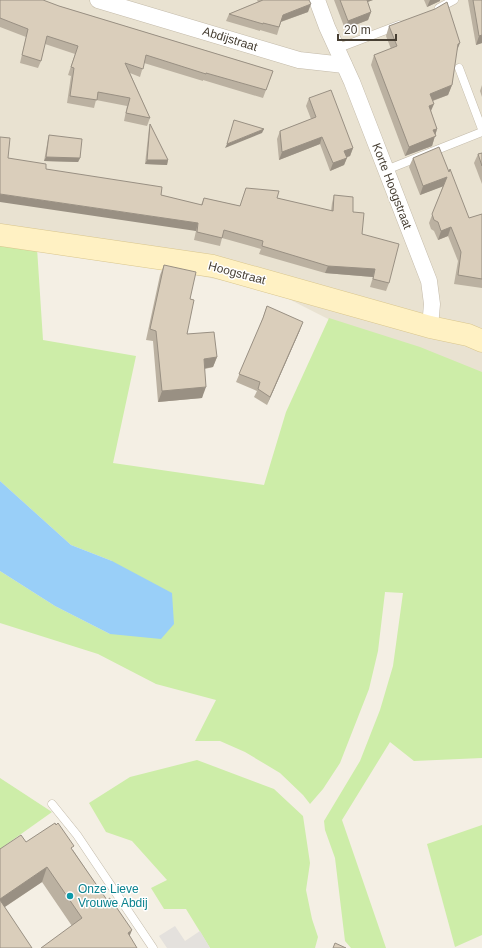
<svg xmlns="http://www.w3.org/2000/svg" width="482" height="948" font-family="Arial,sans-serif">
<style>
.residential{fill:#e9e2d1}
.green{fill:#cdeda8}
.parking{fill:#e4e1dd}
.water{fill:#99cff8}
.lines{fill:none;stroke-linecap:round;stroke-linejoin:round}
.lane-casing{stroke:#c3baa9;stroke-width:9}
.street-casing{stroke:#c3baa9;stroke-width:17}
.secondary-casing{stroke:#d9c68e;stroke-width:23}
.lane{stroke:#fff;stroke-width:8}
.street{stroke:#fff;stroke-width:16}
.secondary{stroke:#fff1c3;stroke-width:22}
.wall{fill:#bbb1a1}
.shaded-wall{fill:#999083}
.building{fill:#dacebb;stroke:#999083}
.culture-dot{fill:#0f9aa8;stroke:#fff;stroke-width:1.5}
.labels{text-anchor:middle;dominant-baseline:central;stroke-width:3;stroke-linejoin:round;paint-order:stroke}
.street-label{font-size:12px;fill:#473f33;stroke:#fff}
.culture-label{font-size:12px;fill:#0d838f;stroke:#fff;text-anchor:start}
</style>
<rect width="100%" height="100%" fill="#f4efe4"/>
<polygon class="residential" points="0,0 482,0 482,430 401,356 273,291 0,234"/>
<g class="green">
<polygon points="0,243 37,248 43,340 136,356 113,463 264,485 286,412 329,318 420,347 482,372 482,758 414,761 390,742 342,820 386,948 351,948 345,941 335,858 325,830 324,821 360,761 380,710 393,666 403,593 385,592 378,651 369,689 340,763 323,789 310,804 303,795 280,773 245,752 220,741 195,741 216,700 156,684 98,654 0,623 0,571 55,606 110,634 112,561 71,545 0,481"/>
<polygon points="197,760 274,789 303,816 310,863 306,890 312,919 318,937 315,948 210,948 186,909 164,909 151,888 167,880 132,841 106,832 89,803 130,777"/>
<polygon points="0,778 52,812 0,849"/>
<polygon points="482,825 482,935 455,947 427,844"/>
</g>
<polygon class="parking" points="175,926 185,941 200,931 210,948 167,948 159,936"/>
<polygon class="water" points="0,481 71,545 112,561 172,593 174,624 161,639 110,634 55,606 0,571"/>
<g class="lines">
<defs>
<g id="lane">
<polyline points="439,8 454,0"/>
<polyline points="336,49 399,25"/>
<polyline points="459,68 482,129"/>
<polyline points="386,170 482,132"/>
<polyline points="52,804 77,835 153,948"/>
</g>
<g id="street">
<polyline points="98,0 299,60 344,65"/>
<polyline points="317,0 327,27 352,82 429,281 432,304 430,327"/>
</g>
<polyline id="secondary" points="0,235 213,266 430,327 468,335 482,341"/>
</defs>
<use href="#lane" class="lane-casing"/>
<use href="#street" class="street-casing"/>
<use href="#secondary" class="secondary-casing"/>
<use href="#lane" class="lane"/>
<use href="#street" class="street"/>
<use href="#secondary" class="secondary"/>
</g>
<g class="wall">
<polygon points="0,0 59,6 273,71 263,98 203,80 203,81 144,63 140,77 130,73 150,118 147,126 124,121 127,106 96,100 94,108 67,103 71,76 68,75 75,54 45,44 41,61 38,68 20,63 26,37 0,27"/>
<polygon points="257,0 309,0 308,12 281,22 277,35 260,30 260,31 226,21 229,14 258,2"/>
<polygon points="334,0 373,0 367,2 371,12 368,20 345,29"/>
<polygon points="424,0 440,0 440,1 427,7"/>
<polygon points="468,0 482,0 482,43 476,45"/>
<polygon points="389,26 456,52 452,85 448,95 433,101 431,111 437,129 432,146 405,156 371,65 374,55 391,49 386,36"/>
<polygon points="482,85 482,97 480,91"/>
<polygon points="309,98 353,148 350,156 347,157 344,165 330,171 320,144 279,160 277,139 280,131 311,119 306,106"/>
<polygon points="150,124 168,160 167,165 145,164 149,128"/>
<polygon points="49,135 80,158 78,162 44,161 48,139"/>
<polygon points="482,153 482,184 474,163 478,154"/>
<polygon points="8,158 46,169 161,195 201,205 204,198 240,206 246,188 277,198 331,211 332,203 334,195 353,212 362,234 389,283 386,291 370,287 373,277 325,273 259,254 261,249 222,238 220,246 194,240 196,231"/>
<polygon points="413,158 449,172 469,218 482,214 482,288 454,284 458,261 448,236 438,240 434,231 431,229 429,223 443,186 420,195 409,167"/>
<polygon points="164,265 190,299 187,334 217,357 213,367 205,369 202,398 158,402 153,341 146,340 160,275"/>
<polygon points="267,306 300,330 267,405 254,397 257,391 236,382 261,323"/>
<polygon points="26,842 73,850 130,936 72,926 42,882 5,907 0,948 0,849"/>
</g>
<g class="shaded-wall">
<polygon points="364,0 373,0 362,4"/>
<polygon points="430,0 440,0 440,1 427,7"/>
<polygon points="311,4 308,12 280,22 283,15"/>
<polygon points="371,12 368,20 345,29 348,21"/>
<polygon points="482,35 482,43 476,45 479,36"/>
<polygon points="460,43 456,53 458,44"/>
<polygon points="452,85 448,95 426,103 430,94"/>
<polygon points="434,104 430,113 429,106"/>
<polygon points="264,129 262,133 225,148 227,144"/>
<polygon points="437,129 432,146 405,156 409,147 433,130"/>
<polygon points="322,137 320,144 279,160 282,152"/>
<polygon points="353,148 350,156 342,159 344,151"/>
<polygon points="46,157 80,158 78,162 44,161"/>
<polygon points="347,158 344,165 330,171 333,163"/>
<polygon points="147,160 168,160 167,165 145,164"/>
<polygon points="447,177 444,186 420,195 423,186"/>
<polygon points="0,194 198,223 196,231 0,202"/>
<polygon points="451,227 448,236 438,240 441,231"/>
<polygon points="328,266 375,269 373,277 325,273"/>
<polygon points="303,322 300,330 267,405 270,397"/>
<polygon points="217,357 213,367 200,369 204,359"/>
<polygon points="206,387 202,398 158,402 162,391"/>
<polygon points="47,867 42,882 0,910 0,899"/>
<polygon points="132,930 126,945 128,933"/>
</g>
<g class="building">
<polygon points="0,0 43,0 59,6 273,71 266,90 206,73 206,74 146,55 143,69 125,63 150,118 126,113 130,98 98,92 97,100 70,96 74,68 71,67 78,46 47,36 41,61 22,55 28,29 0,18"/>
<polygon points="263,0 309,0 311,4 283,15 279,27 263,23 263,24 229,14"/>
<polygon points="340,0 367,0 371,12 348,21"/>
<polygon points="473,0 482,0 482,35 479,36"/>
<polygon points="447,2 460,43 458,44 452,85 430,94 434,104 429,106 437,129 433,130 436,136 409,147 374,55 397,46 389,26 435,9"/>
<polygon points="331,90 353,148 344,151 347,158 333,163 322,137 282,152 280,131 316,117 309,98"/>
<polygon points="234,120 264,129 227,144"/>
<polygon points="150,124 168,160 147,160"/>
<polygon points="49,135 82,139 80,158 46,157"/>
<polygon points="0,137 10,138 8,158 46,164 46,169 162,187 161,195 202,205 204,198 240,206 246,188 279,191 277,198 333,211 334,195 353,197 353,212 364,213 362,234 399,244 389,283 373,279 375,269 328,266 262,246 263,241 224,230 222,238 197,232 198,223 0,194"/>
<polygon points="439,147 449,172 450,169 469,218 482,214 482,279 458,275 461,252 451,227 441,231 438,222 434,220 432,214 447,177 423,186 413,158"/>
<polygon points="482,153 482,166 478,154"/>
<polygon points="164,265 196,272 190,299 194,300 187,334 214,332 217,357 204,359 206,387 162,391 156,331 150,329"/>
<polygon points="267,306 303,322 270,397 258,389 260,382 239,374 263,318"/>
<polygon points="55,823 56,825 58,823 74,846 71,848 107,900 110,898 132,930 128,933 137,948 41,948 82,918 47,867 0,899 0,849 21,835 26,842"/>
<polygon points="0,900 32,948 0,948"/>
<polygon points="335,943 346,948 333,948"/>
</g>
<circle class="culture-dot" cx="70" cy="896" r="4"/>
<g class="labels">
<g class="street-label">
<text transform="translate(230 39) rotate(17)">Abdijstraat</text>
<text transform="translate(392 186) rotate(69)">Korte Hoogstraat</text>
<text transform="translate(237 273) rotate(15)">Hoogstraat</text>
</g>
<g class="culture-label">
<text x="78" y="889">Onze Lieve<tspan x="78" dy="14">Vrouwe Abdij</tspan></text>
</g>
</g>
<path d="M338 34v6h58v-6" fill="none" stroke="#473f33" stroke-width="2"/>
<text x="344" y="34" font-size="12" fill="#473f33" stroke="#ffffff" stroke-width="3" paint-order="stroke">20 m</text>
</svg>
